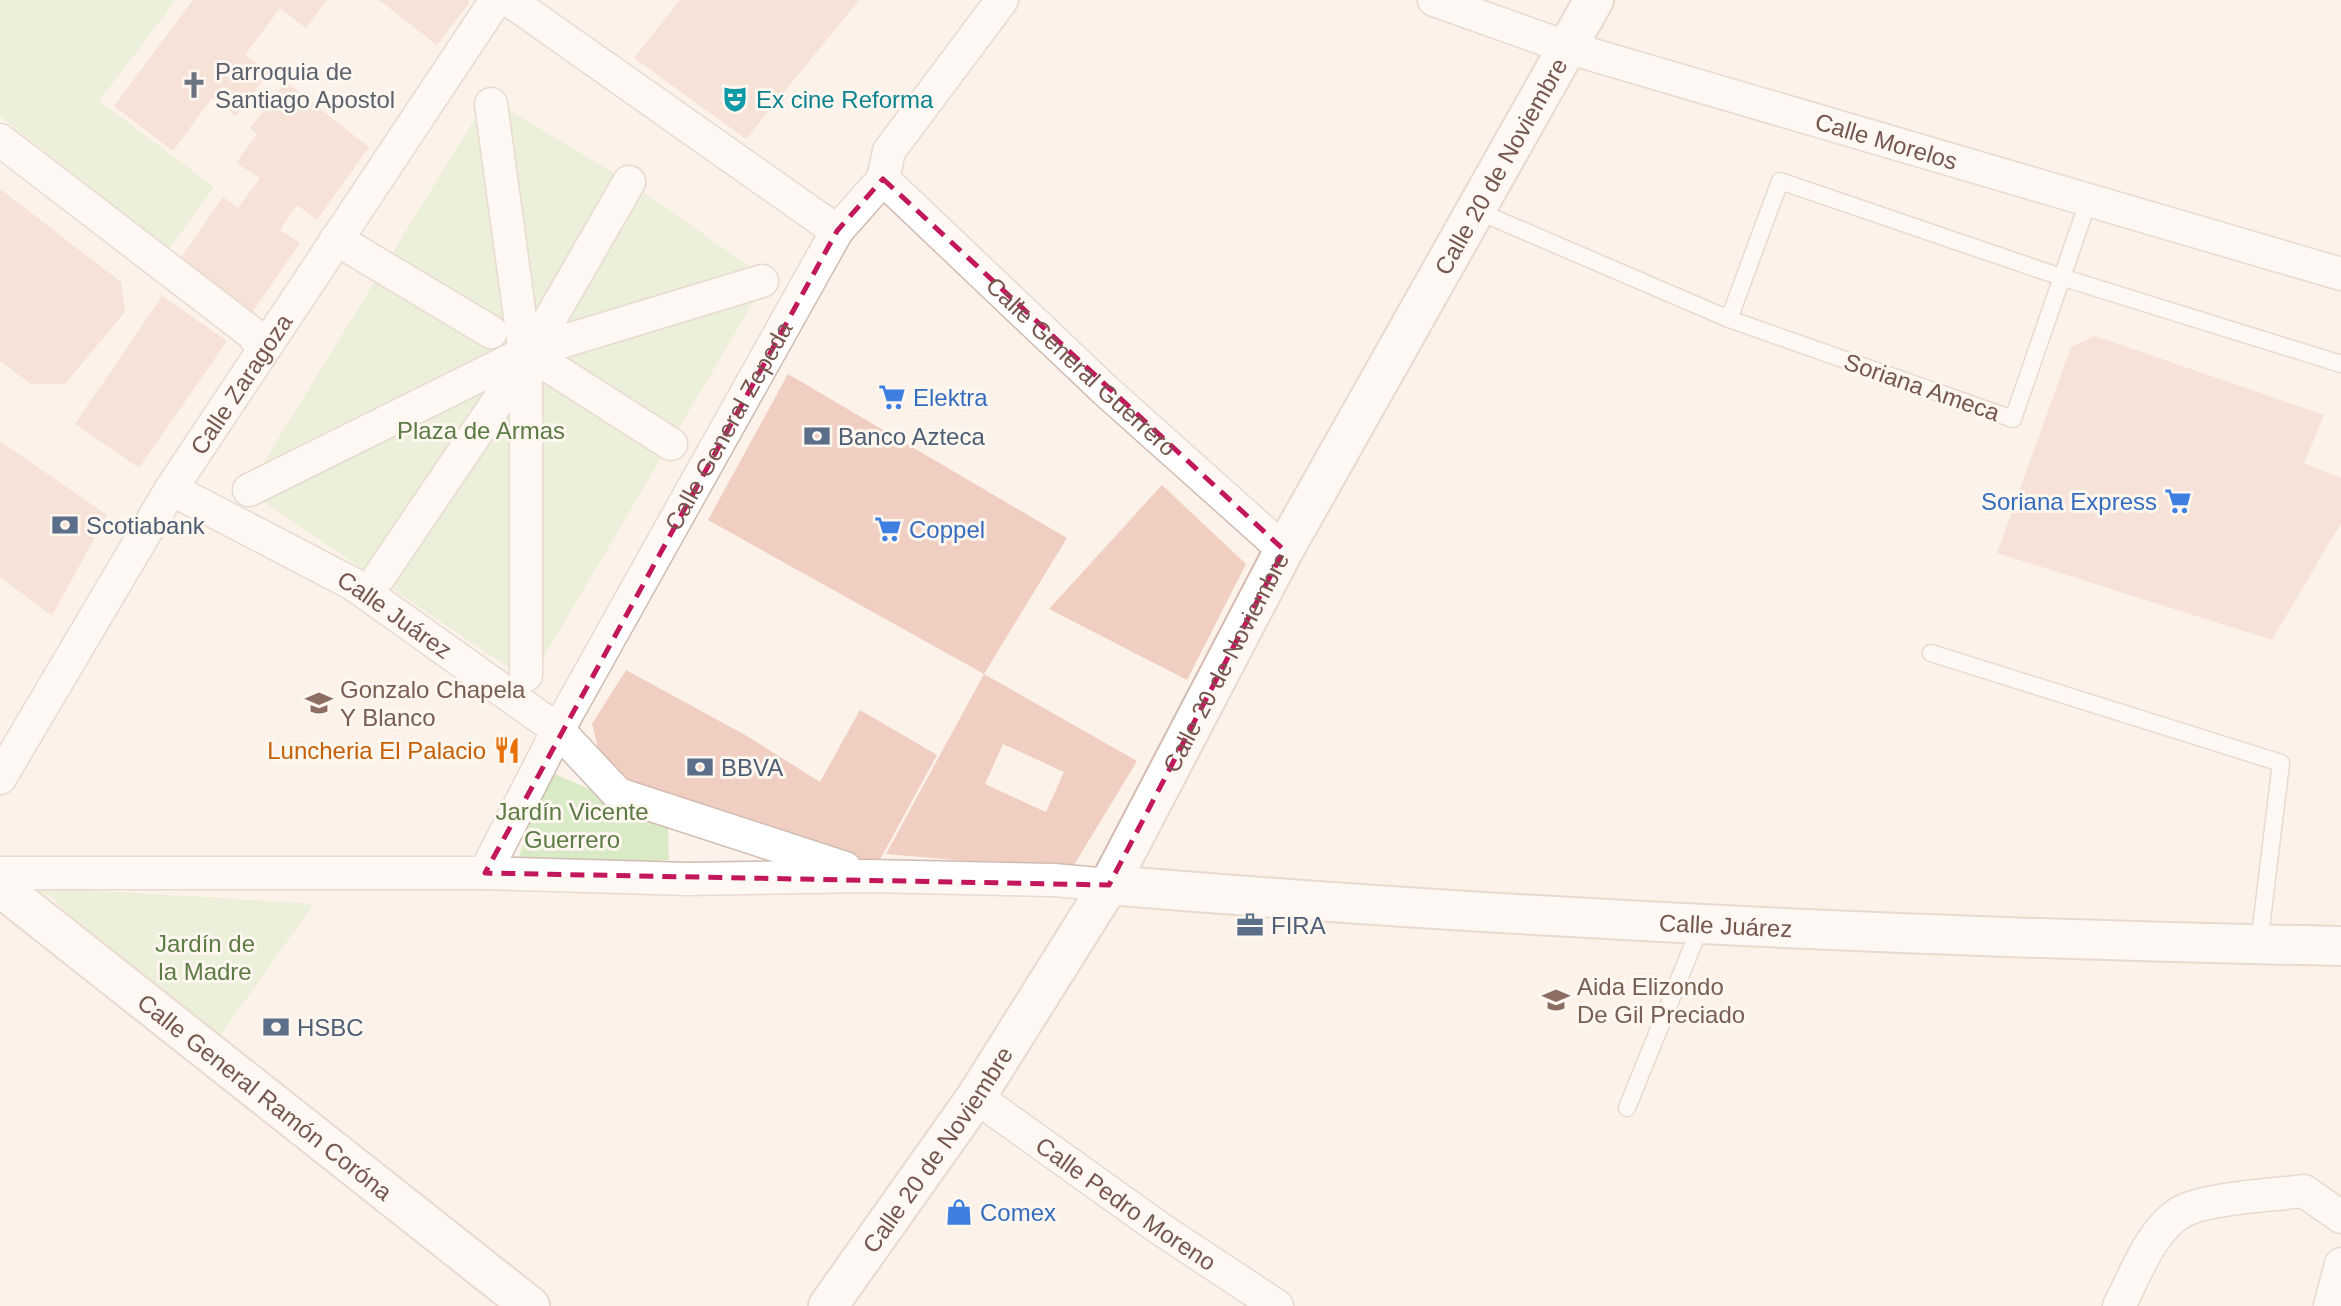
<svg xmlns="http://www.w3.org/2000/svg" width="2341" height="1306" font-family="Arial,sans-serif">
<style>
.green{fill:#d9eac7}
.building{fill:#f0cfc2;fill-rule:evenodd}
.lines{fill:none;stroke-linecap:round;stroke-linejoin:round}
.lane-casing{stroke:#d0bcb1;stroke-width:19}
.street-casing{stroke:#d0bcb1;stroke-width:35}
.secondary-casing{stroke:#d3bbaf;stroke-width:42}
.lane{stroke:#fff;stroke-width:16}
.street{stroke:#fff;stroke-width:32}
.secondary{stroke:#fff;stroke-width:38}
.marked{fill:none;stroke:#c2185b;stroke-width:5;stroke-dasharray:14 9;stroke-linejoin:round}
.labels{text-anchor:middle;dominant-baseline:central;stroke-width:6;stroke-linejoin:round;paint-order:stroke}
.worship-label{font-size:24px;fill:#5b616d;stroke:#fef7f0;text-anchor:start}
.culture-label{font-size:24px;fill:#0d838f;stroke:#fef7f0;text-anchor:start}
.street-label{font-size:24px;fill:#76574d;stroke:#fef7f0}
.shop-label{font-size:24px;fill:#366cbe;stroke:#fef7f0;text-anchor:start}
.park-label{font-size:24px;fill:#5c7b45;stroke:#fef7f0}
.service-label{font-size:24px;fill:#4e5e75;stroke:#fef7f0;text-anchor:start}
.education-label{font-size:24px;fill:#785e54;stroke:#fef7f0;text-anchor:start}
.food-label{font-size:24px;fill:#c56008;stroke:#fef7f0;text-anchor:end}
</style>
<rect width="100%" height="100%" fill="#fcf2e9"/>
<g class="green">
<polygon points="0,0 176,0 99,101 214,187 169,249 0,116"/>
<polygon points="500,105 629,182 759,273 761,289 536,670 515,672 252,494 248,488 482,107"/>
<polygon points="546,770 668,824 669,860 516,867"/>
<polygon points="19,886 300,903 313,905 217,1040 91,943 51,896"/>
</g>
<g class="building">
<polygon points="193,0 327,0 306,28 280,8 245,55 269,73 236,116 212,98 173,151 114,106"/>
<polygon points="379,0 467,0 470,2 437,45"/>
<polygon points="680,0 859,0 746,139 634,58"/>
<polygon points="286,82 369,147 317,220 297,205 280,230 300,243 251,314 177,263 223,197 238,208 260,178 236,163 257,134 250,128"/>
<polygon points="0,189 121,282 125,312 65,384 31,384 0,361"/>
<polygon points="162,296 227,341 139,468 75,424"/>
<polygon points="2095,336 2324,415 2304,463 2341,478 2341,523 2272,640 1997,553 2071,347"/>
<polygon points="788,374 1067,538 984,674 708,520"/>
<polygon points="0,441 107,515 52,616 0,577"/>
<polygon points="1162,485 1246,564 1187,680 1049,609"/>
<polygon points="626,670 747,736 820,782 860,710 937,755 877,865 606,779 592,724"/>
<path d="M 984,674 L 1137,761 L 1071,870 L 886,854 ZM 1003,744 L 1064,772 L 1046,812 L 985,784 Z"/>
</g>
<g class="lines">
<defs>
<g id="lane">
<polyline points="1475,210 1729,319 2013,419 2089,199"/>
<polyline points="1729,319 1780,181 2061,277 2341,364"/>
<polyline points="1931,653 2281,763 2259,944"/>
<polyline points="1627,1108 1701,925"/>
</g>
<g id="street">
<polyline points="509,0 837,231"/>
<path id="s1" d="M 1434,0 L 1566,47 L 2341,274"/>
<polyline points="491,104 526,361 526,675"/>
<polyline points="0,140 253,334 259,344 268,343"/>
<path id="s2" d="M 883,179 L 1105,390 L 1284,550"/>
<polyline points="336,239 491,332"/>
<polyline points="530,354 671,444"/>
<path id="s3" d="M 171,489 L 353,584 L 558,730 L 618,794 L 845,868"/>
<polyline points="249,490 525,353 762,281"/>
<polyline points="379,577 530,354 629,182"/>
<path id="s4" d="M 0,778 L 171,489 L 496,0"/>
<polyline points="0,873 485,873 688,879 870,876 1054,880 1109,885"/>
<path id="s5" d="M 485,873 L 558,730 L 837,231 L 883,179 L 889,151 L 1002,0"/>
<path id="s6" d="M 976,1097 L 1162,1230 L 1277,1306"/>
<path d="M 2119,1306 C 2135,1276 2150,1231 2181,1212 C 2205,1198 2275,1195 2304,1191 L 2341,1217"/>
<polyline points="2330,1306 2341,1264"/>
</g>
<g id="secondary">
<path id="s7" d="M 1109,885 C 1519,919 1930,938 2341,946"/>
<path id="s8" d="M 0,887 L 530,1306"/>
<path id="s9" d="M 828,1306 L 976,1097 L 1109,885 L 1284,550 L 1594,0"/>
</g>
</defs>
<use href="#lane" class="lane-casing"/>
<use href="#street" class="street-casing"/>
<use href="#secondary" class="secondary-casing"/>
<use href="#lane" class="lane"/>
<use href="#street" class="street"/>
<use href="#secondary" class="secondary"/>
</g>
<path d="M0 0H2341V1306H0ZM 883,179 L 1284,550 L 1109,885 L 485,873 L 837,231 Z" fill="#fcf2e9" fill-opacity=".55" fill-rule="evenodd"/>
<path class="marked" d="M 883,179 L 1284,550 L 1109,885 L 485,873 L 837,231 Z"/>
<defs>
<symbol id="church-bare" viewBox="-9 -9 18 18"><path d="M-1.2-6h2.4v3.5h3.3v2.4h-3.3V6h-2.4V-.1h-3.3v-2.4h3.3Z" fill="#6b7280" stroke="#fef7f0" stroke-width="2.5" paint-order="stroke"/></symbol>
<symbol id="theatre-bare" viewBox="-9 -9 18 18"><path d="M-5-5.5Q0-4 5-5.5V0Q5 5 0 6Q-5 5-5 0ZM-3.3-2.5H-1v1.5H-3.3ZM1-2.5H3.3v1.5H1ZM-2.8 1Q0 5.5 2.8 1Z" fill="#0f9aa8" stroke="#fef7f0" stroke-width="2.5" paint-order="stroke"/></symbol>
<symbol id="supermarket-bare" viewBox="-9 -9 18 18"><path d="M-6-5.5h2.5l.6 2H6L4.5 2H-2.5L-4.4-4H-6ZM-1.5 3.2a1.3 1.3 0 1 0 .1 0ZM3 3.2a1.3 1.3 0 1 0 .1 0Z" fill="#3f7fe0" stroke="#fef7f0" stroke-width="2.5" paint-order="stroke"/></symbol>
<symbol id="bank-bare" viewBox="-9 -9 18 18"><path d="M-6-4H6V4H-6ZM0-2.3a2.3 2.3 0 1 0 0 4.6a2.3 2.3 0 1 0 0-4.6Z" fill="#5c6f8a" stroke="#fef7f0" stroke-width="2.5" paint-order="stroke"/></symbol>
<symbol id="school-bare" viewBox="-9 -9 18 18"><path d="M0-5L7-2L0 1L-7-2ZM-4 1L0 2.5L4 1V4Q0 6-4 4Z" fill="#8d6e63" stroke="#fef7f0" stroke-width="2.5" paint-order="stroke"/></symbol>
<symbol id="restaurant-bare" viewBox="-9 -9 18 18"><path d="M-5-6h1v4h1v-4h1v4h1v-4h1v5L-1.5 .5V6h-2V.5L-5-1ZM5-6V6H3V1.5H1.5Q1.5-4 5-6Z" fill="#e8710a" stroke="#fef7f0" stroke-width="2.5" paint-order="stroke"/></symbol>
<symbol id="office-bare" viewBox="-9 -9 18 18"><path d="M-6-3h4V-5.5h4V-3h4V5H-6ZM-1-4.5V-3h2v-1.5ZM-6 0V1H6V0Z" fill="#5c6f8a" stroke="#fef7f0" stroke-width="2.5" paint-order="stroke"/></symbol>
<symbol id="shop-bare" viewBox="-9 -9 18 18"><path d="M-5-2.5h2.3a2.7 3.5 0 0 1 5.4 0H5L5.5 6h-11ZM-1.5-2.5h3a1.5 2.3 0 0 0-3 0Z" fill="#3f7fe0" stroke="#fef7f0" stroke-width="2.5" paint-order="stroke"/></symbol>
</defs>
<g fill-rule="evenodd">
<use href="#church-bare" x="175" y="66" width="38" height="38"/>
<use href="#theatre-bare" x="716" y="80" width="38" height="38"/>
<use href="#supermarket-bare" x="873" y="378" width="38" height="38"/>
<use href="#bank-bare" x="798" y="417" width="38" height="38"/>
<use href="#supermarket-bare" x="2159" y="482" width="38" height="38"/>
<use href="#bank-bare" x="46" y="506" width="38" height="38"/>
<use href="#supermarket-bare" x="869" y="510" width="38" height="38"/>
<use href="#school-bare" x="300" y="684" width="38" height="38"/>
<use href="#restaurant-bare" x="488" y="731" width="38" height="38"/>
<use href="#bank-bare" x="681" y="748" width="38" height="38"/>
<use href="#office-bare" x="1231" y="906" width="38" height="38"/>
<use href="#school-bare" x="1537" y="981" width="38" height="38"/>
<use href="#bank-bare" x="257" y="1008" width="38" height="38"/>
<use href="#shop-bare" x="940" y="1193" width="38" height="38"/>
</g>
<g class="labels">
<g class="worship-label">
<text x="215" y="71">Parroquia de<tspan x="215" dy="28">Santiago Apostol</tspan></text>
</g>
<g class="culture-label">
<text x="756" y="99">Ex cine Reforma</text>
</g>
<g class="street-label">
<text stroke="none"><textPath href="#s1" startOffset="474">Calle Morelos</textPath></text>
<text stroke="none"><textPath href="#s9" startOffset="1325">Calle 20 de Noviembre</textPath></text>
<text stroke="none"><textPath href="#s2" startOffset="273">Calle General Guerrero</textPath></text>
<text stroke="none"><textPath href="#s4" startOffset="462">Calle Zaragoza</textPath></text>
<text transform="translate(1922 387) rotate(19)">Soriana Ameca</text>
<text stroke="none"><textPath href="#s5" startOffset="509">Calle General Zepeda</textPath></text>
<text stroke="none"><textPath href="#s3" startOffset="257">Calle Juárez</textPath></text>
<text stroke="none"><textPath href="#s9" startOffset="758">Calle 20 de Noviembre</textPath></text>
<text stroke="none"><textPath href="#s7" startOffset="618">Calle Juárez</textPath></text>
<text stroke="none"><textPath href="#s8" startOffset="338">Calle General Ramón Coróna</textPath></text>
<text stroke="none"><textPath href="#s9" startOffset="191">Calle 20 de Noviembre</textPath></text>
<text stroke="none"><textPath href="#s6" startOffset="184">Calle Pedro Moreno</textPath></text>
</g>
<g class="shop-label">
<text x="913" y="397">Elektra</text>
<text x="2157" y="501" text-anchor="end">Soriana Express</text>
<text x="909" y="529">Coppel</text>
<text x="980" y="1212">Comex</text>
</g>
<g class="park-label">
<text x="481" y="430">Plaza de Armas</text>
<text x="572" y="811">Jardín Vicente<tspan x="572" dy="28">Guerrero</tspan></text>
<text x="205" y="943">Jardín de<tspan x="205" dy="28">la Madre</tspan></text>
</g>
<g class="service-label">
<text x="838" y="436">Banco Azteca</text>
<text x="86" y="525">Scotiabank</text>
<text x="721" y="767">BBVA</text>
<text x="1271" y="925">FIRA</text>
<text x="297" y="1027">HSBC</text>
</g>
<g class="education-label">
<text x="340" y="689">Gonzalo Chapela<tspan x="340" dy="28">Y Blanco</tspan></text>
<text x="1577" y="986">Aida Elizondo<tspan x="1577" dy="28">De Gil Preciado</tspan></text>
</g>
<g class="food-label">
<text x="486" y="750">Luncheria El Palacio</text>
</g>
</g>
</svg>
